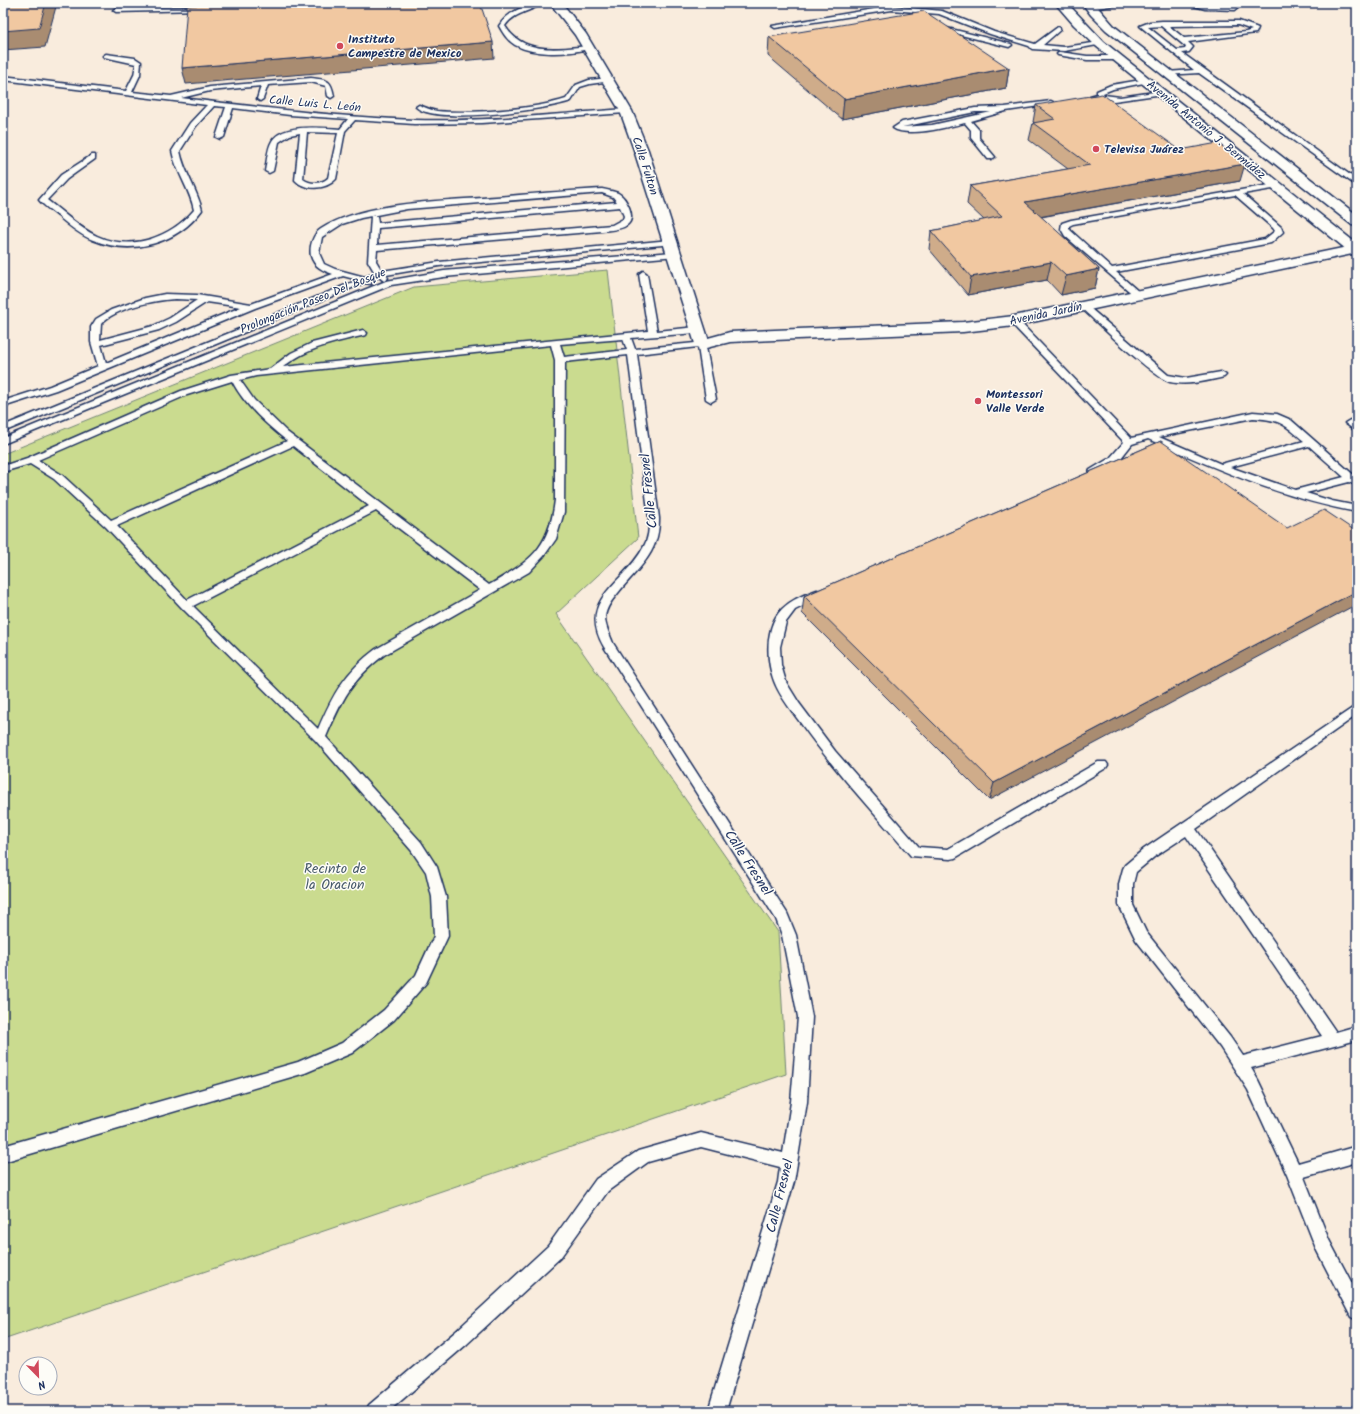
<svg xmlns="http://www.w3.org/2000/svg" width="1360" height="1414" font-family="Kalam,sans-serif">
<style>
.green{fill:#cadb8f;stroke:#728576}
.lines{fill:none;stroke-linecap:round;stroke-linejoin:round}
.lane-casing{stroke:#1b2f5e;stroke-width:3}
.street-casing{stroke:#1b2f5e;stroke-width:3}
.primary-casing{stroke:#1b2f5e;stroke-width:3}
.lane{fill:#fdfcf7;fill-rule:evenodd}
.street{fill:#fdfcf7;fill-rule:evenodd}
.primary{fill:#fdfcf7;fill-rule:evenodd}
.wall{fill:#cfac8a;stroke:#1b2f5e}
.shaded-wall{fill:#a98c71;stroke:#1b2f5e}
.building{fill:#f1c8a1;stroke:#1b2f5e}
.poi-dot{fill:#d1495b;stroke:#fdfcf7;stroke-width:1.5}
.labels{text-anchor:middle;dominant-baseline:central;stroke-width:3;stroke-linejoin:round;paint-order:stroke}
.far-poi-label{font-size:12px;font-weight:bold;fill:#1b2f5e;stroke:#fdfcf7;text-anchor:start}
.far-street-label{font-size:12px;fill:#1b2f5e;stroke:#fdfcf7}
.street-label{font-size:14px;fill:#1b2f5e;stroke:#fdfcf7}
.park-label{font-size:14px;fill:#475a6a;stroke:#fdfcf7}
</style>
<rect width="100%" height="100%" fill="#f9ecdd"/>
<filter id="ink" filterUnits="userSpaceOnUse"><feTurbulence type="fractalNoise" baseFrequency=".025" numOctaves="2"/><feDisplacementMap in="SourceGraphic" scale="8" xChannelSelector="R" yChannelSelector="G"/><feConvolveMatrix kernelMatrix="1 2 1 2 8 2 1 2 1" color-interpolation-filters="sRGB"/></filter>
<g filter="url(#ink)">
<polygon class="green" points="608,270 638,538 556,614 778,932 786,1074 3,1340 3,454 414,287"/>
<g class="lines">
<defs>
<g id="lane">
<path d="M 534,3 L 543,3 C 531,12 514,12 505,26 C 523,55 558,49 587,46 L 589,47 L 589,49 C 567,54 535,56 515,45 C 507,40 503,33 499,26 C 507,13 520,8 534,3 Z"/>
<polygon points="1111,3 1130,3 1091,9 1088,7"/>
<polygon points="1183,3 1235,6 1238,8 1235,10 1205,9"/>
<polygon points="892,6 942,11 994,32 1035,44 1058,27 1060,28 1060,30 1043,45 1064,47 1100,42 1103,44 1064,51 1032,49 1029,46 990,34 939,14 892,10 775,28 772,26"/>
<polygon points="203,7 204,8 201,10 116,12 113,10 116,8"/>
<path d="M 1162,21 L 1239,21 L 1258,28 L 1256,33 L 1188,42 L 1193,47 L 1189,52 L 1182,53 L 1357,180 L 1357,186 L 1199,73 L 1165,75 L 1165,73 L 1167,72 L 1194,70 L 1140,26 L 1150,22 ZM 1238,25 L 1252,30 L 1246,32 L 1184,38 L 1169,26 ZM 1161,26 L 1186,47 L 1185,49 L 1177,50 L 1148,27 Z"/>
<polygon points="943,27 1011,44 1012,45 1009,47 941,30 940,29"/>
<polygon points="1060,52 1087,56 1117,56 1120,58 1117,60 1087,60 1058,55 1057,54"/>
<path d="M 106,54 L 135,58 L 141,62 L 140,75 L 132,92 L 171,96 L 210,87 L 311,78 C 327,80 331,79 334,96 L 331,98 L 328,96 L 326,86 L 311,82 L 268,85 L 263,99 L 260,101 L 257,99 L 261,86 L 210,91 L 181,98 C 258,107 336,117 414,120 C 484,122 556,114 626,109 L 629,111 L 626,113 L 482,123 L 414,124 L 355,120 L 345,131 L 336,179 C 326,190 305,191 295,180 L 300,133 L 290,135 L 279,142 L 273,171 L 269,173 L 265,171 C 267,162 267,149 272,141 C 283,123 323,128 340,129 L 348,119 L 290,115 L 233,108 L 224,137 L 220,139 L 216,137 L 226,107 L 214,106 L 196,126 L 180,151 C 184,172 197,189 202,210 C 177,244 132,256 93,240 C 80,235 68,225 58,216 C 52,211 44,206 39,200 L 61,175 L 92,155 L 95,155 L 95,159 L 67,179 L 47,200 C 63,212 79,228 97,236 C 132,252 171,237 194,210 C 190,189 176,172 172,151 L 190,123 L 207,105 L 3,80 L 3,76 L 126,91 L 134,75 L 136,64 L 104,57 L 103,56 ZM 307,132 L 338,133 L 328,178 C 321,184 311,185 303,179 Z"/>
<path d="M 609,78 L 612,80 L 611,81 L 590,84 L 580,87 L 571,101 C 546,110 435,125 416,107 L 419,105 C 425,107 430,110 437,111 C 468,114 537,109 566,99 L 576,85 L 589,80 Z"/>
<polygon points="1147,79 1150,81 1149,82 1113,89 1103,93 1104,95 1120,97 1161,91 1164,93 1163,94 1114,101 1090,96 1097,94 1097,91 1111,85"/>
<path d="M 1051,101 L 1053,102 L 1053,104 L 1006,111 L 971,121 L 979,130 L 979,138 L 995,157 L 991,159 L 988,159 L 971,138 L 971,130 L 965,123 C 949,127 907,138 893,128 L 902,122 L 975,108 L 1005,107 ZM 975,112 L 991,112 L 932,125 L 902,127 Z"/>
<path d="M 1275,184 L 1279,186 L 1278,188 L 1243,194 L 1281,227 L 1283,232 L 1271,243 L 1116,272 L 1139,292 L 1140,294 L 1136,297 L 1065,236 L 1061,229 L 1062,223 L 1071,220 ZM 1235,195 L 1273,228 L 1275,231 L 1265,239 L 1112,268 L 1069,229 L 1069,226 L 1073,224 Z"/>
<path d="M 602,189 C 607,190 613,191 618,193 C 626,197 637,218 627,225 C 620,230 610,230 602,231 L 377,250 L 376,261 L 382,271 L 439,262 L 670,240 L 673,240 L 673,244 L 439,266 L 386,275 L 388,278 L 384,281 L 379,277 L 371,280 L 371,284 L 364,283 L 3,432 L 3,426 L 358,280 L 343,276 L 255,308 L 56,390 L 3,407 L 3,401 L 50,386 L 98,366 L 91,342 L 91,327 L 96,319 L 111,310 L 145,298 L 165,294 L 197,295 L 251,304 L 333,274 C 324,271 314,267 311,256 C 309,247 313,234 321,229 C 364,201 445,201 496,197 C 531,194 567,191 602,189 ZM 602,193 L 613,197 L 617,202 L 378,223 L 377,216 L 371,216 L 368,261 L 375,273 L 365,277 L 335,269 L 324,264 L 319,253 L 322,237 L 342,224 L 361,218 L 407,209 ZM 620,207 L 624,216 L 623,219 L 612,225 L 377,245 L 378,228 ZM 176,299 L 197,300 L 170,318 L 153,326 L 100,340 L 101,324 C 115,308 155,300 176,299 ZM 207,302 L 241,307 L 106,363 L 101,345 L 159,330 L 176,322 Z"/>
<polygon points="673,252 676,252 676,256 444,277 391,285 3,444 3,438 386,281 444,271"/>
<path d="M 643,271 L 647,274 L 657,331 L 697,327 L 701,330 L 697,333 L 631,338 L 635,349 L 705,342 L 716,399 L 711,402 L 706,399 L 698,347 L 637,354 L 659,518 C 660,553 638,568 618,593 C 612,600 606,608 605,617 C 605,626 610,635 613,643 L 787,913 L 796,935 L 812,1017 L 807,1102 L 794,1182 L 726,1411 L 708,1411 L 778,1182 L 780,1167 L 701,1147 L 648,1162 L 608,1191 L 560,1258 L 467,1344 L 389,1411 L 366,1411 L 369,1405 L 455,1332 L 548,1246 L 596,1179 L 638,1151 L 701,1133 L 783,1153 L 791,1102 L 798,1017 L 782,935 L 776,919 L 604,647 C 576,599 624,584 643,548 C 649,538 649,529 649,518 L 628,355 L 565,362 L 564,512 L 556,539 L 544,556 L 529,572 L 384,655 C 351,680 342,700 326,737 L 421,842 L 437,867 L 446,897 L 448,936 L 426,983 L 394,1020 L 352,1053 L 305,1073 L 3,1162 L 3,1146 L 298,1062 L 342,1043 L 384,1010 L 416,975 L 434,936 L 432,897 L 426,872 L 411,850 L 316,741 L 182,608 L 106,527 L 54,479 L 30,464 L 3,472 L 3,466 L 27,458 L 181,391 L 231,375 L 270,369 L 291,353 L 312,343 L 363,330 L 367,333 L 366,335 C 336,342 308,347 283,367 L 648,331 L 639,274 ZM 623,339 L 627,350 L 564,357 L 560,344 ZM 551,345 L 555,360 L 555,500 C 549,550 530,561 489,585 L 287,432 L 254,400 L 240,380 L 256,376 ZM 232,381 C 245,406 266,424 287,441 L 111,520 L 62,475 L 38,460 L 187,395 ZM 293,446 L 369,506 L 187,600 L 117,526 ZM 376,511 L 480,590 L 376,649 C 345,672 333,694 318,729 L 193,606 Z"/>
<path d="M 1084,303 L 1168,375 L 1186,378 L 1221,372 L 1226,375 L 1224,377 C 1207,381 1188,386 1170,382 C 1153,377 1098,323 1081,308 L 1080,306 Z"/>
<path d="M 1014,318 L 1017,319 L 1131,438 L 1253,412 L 1277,414 L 1291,420 L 1357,478 L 1357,486 L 1349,482 L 1306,493 L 1332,501 L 1357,506 L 1357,512 C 1285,499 1216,469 1148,439 L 1132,444 L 1121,458 L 1108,468 L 1098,474 L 1090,474 L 1089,472 L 1090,470 L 1110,458 L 1124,442 L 1011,323 L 1010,321 ZM 1253,418 C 1281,420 1283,423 1304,441 L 1221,464 L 1159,437 ZM 1309,446 L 1344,477 L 1295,490 L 1230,467 Z"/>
<polygon points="1350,420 1357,424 1357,432 1345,423"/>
<path d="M 817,590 L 821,591 L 823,594 L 821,597 L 795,610 L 786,622 L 780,647 L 781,665 L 786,682 L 799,703 L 835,751 L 919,847 L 948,849 L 1098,762 L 1106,762 L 1108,765 L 1106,768 L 955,858 L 950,859 L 911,856 C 874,813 835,771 802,725 C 792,711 780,697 774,681 C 766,660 765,626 782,609 C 791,600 805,594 817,590 Z"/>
<path d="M 1357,705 L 1357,715 L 1196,829 L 1336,1032 L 1357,1026 L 1357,1040 L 1251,1068 L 1258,1080 L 1298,1163 L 1357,1146 L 1357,1162 L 1304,1177 L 1329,1240 L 1357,1293 L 1357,1320 L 1351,1317 L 1317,1251 L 1287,1175 L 1248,1090 L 1220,1047 L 1136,940 L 1119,905 L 1119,884 L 1123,869 L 1125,865 L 1144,849 ZM 1186,836 L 1322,1036 L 1243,1056 L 1230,1037 L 1146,932 L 1133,905 L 1133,884 L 1136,872 L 1154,857 Z"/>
</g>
<polygon id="street" points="550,3 562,3 586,34 632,111 648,150 708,338 730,332 963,322 1014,316 1357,245 1357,253 1014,326 963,332 730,342 702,349 696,347 634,150 620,111 575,35"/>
<g id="primary">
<polygon points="1055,3 1067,3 1104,42 1357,244 1357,255 1352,254 1096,46 1074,25"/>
<polygon points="1082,3 1094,3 1114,26 1357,215 1357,226 1352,225 1106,30 1091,15"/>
</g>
</defs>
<use href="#lane" class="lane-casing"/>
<use href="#street" class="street-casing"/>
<use href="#primary" class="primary-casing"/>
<use href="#lane" class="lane"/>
<use href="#street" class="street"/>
<use href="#primary" class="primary"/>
</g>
<g class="wall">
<polygon points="769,37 1009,68 1006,88 842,119 768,56"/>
<polygon points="1036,105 1180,150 1240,181 1041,217 1099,269 1095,288 1061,295 1047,280 968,295 929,249 931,231 984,220 967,204 970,186 1068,169 1029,140 1033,123 1034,122 1033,122"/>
<polygon points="1161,441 989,800 802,613 804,596"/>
</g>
<g class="shaded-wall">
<polygon points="46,3 57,3 45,47 3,50 3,31"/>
<polygon points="493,42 494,58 186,84 182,68"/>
<polygon points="1009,68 1006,88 842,119 844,99"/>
<polygon points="1245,164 1240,181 1022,220 1025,202"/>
<polygon points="1051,262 1047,280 968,295 971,277"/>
<polygon points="1099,269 1095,288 1061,295 1066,276"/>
<polygon points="1357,591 1357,604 989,800 994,783"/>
</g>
<g class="building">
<polygon points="3,3 46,3 39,28 3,31"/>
<polygon points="220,3 480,3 493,42 182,68 187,6"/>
<polygon points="924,11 1009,68 844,99 769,37"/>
<polygon points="1102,94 1180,150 1218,143 1245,164 1025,202 1099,269 1066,276 1051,262 971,277 931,231 1002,216 970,186 1090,165 1033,123 1055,119 1036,105"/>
<polygon points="1161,441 1287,528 1324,510 1357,532 1357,591 994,783 804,596"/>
</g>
</g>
<g class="poi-dot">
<circle cx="340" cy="46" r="4"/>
<circle cx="1096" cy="149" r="4"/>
<circle cx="978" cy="401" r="4"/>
</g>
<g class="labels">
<g class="far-poi-label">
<text x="348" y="39">Instituto<tspan x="348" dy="14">Campestre de Mexico</tspan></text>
<text x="1104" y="149">Televisa Juárez</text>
<text x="986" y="394">Montessori<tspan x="986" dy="14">Valle Verde</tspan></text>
</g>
<g class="far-street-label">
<text transform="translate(315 104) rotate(5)">Calle Luis L. León</text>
<text transform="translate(1206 130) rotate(39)">Avenida Antonio J. Bermúdez</text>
<text transform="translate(645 166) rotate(72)">Calle Fulton</text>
<text transform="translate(313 301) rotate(-22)">Prolongación Paseo Del Bosque</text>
<text transform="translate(1046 314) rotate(-12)">Avenida Jardín</text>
</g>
<g class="street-label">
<text transform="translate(649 491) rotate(-96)">Calle Fresnel</text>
<text transform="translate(748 863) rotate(57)">Calle Fresnel</text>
<text transform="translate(780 1196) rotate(-76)">Calle Fresnel</text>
</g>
<g class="park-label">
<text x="335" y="869">Recinto de<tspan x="335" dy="16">la Oracion</tspan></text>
</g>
</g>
<rect width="1360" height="1414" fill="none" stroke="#fdfcf7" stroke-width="16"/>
<rect x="8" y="8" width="1344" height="1398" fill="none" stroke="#1b2f5e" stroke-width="1.5" filter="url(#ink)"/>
<g transform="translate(38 1376) rotate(157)"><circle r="19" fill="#fdfcf7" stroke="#a3aaba"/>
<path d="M0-3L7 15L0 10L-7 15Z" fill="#d1495b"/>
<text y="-6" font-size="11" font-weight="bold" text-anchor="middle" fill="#1b2f5e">N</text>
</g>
</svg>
